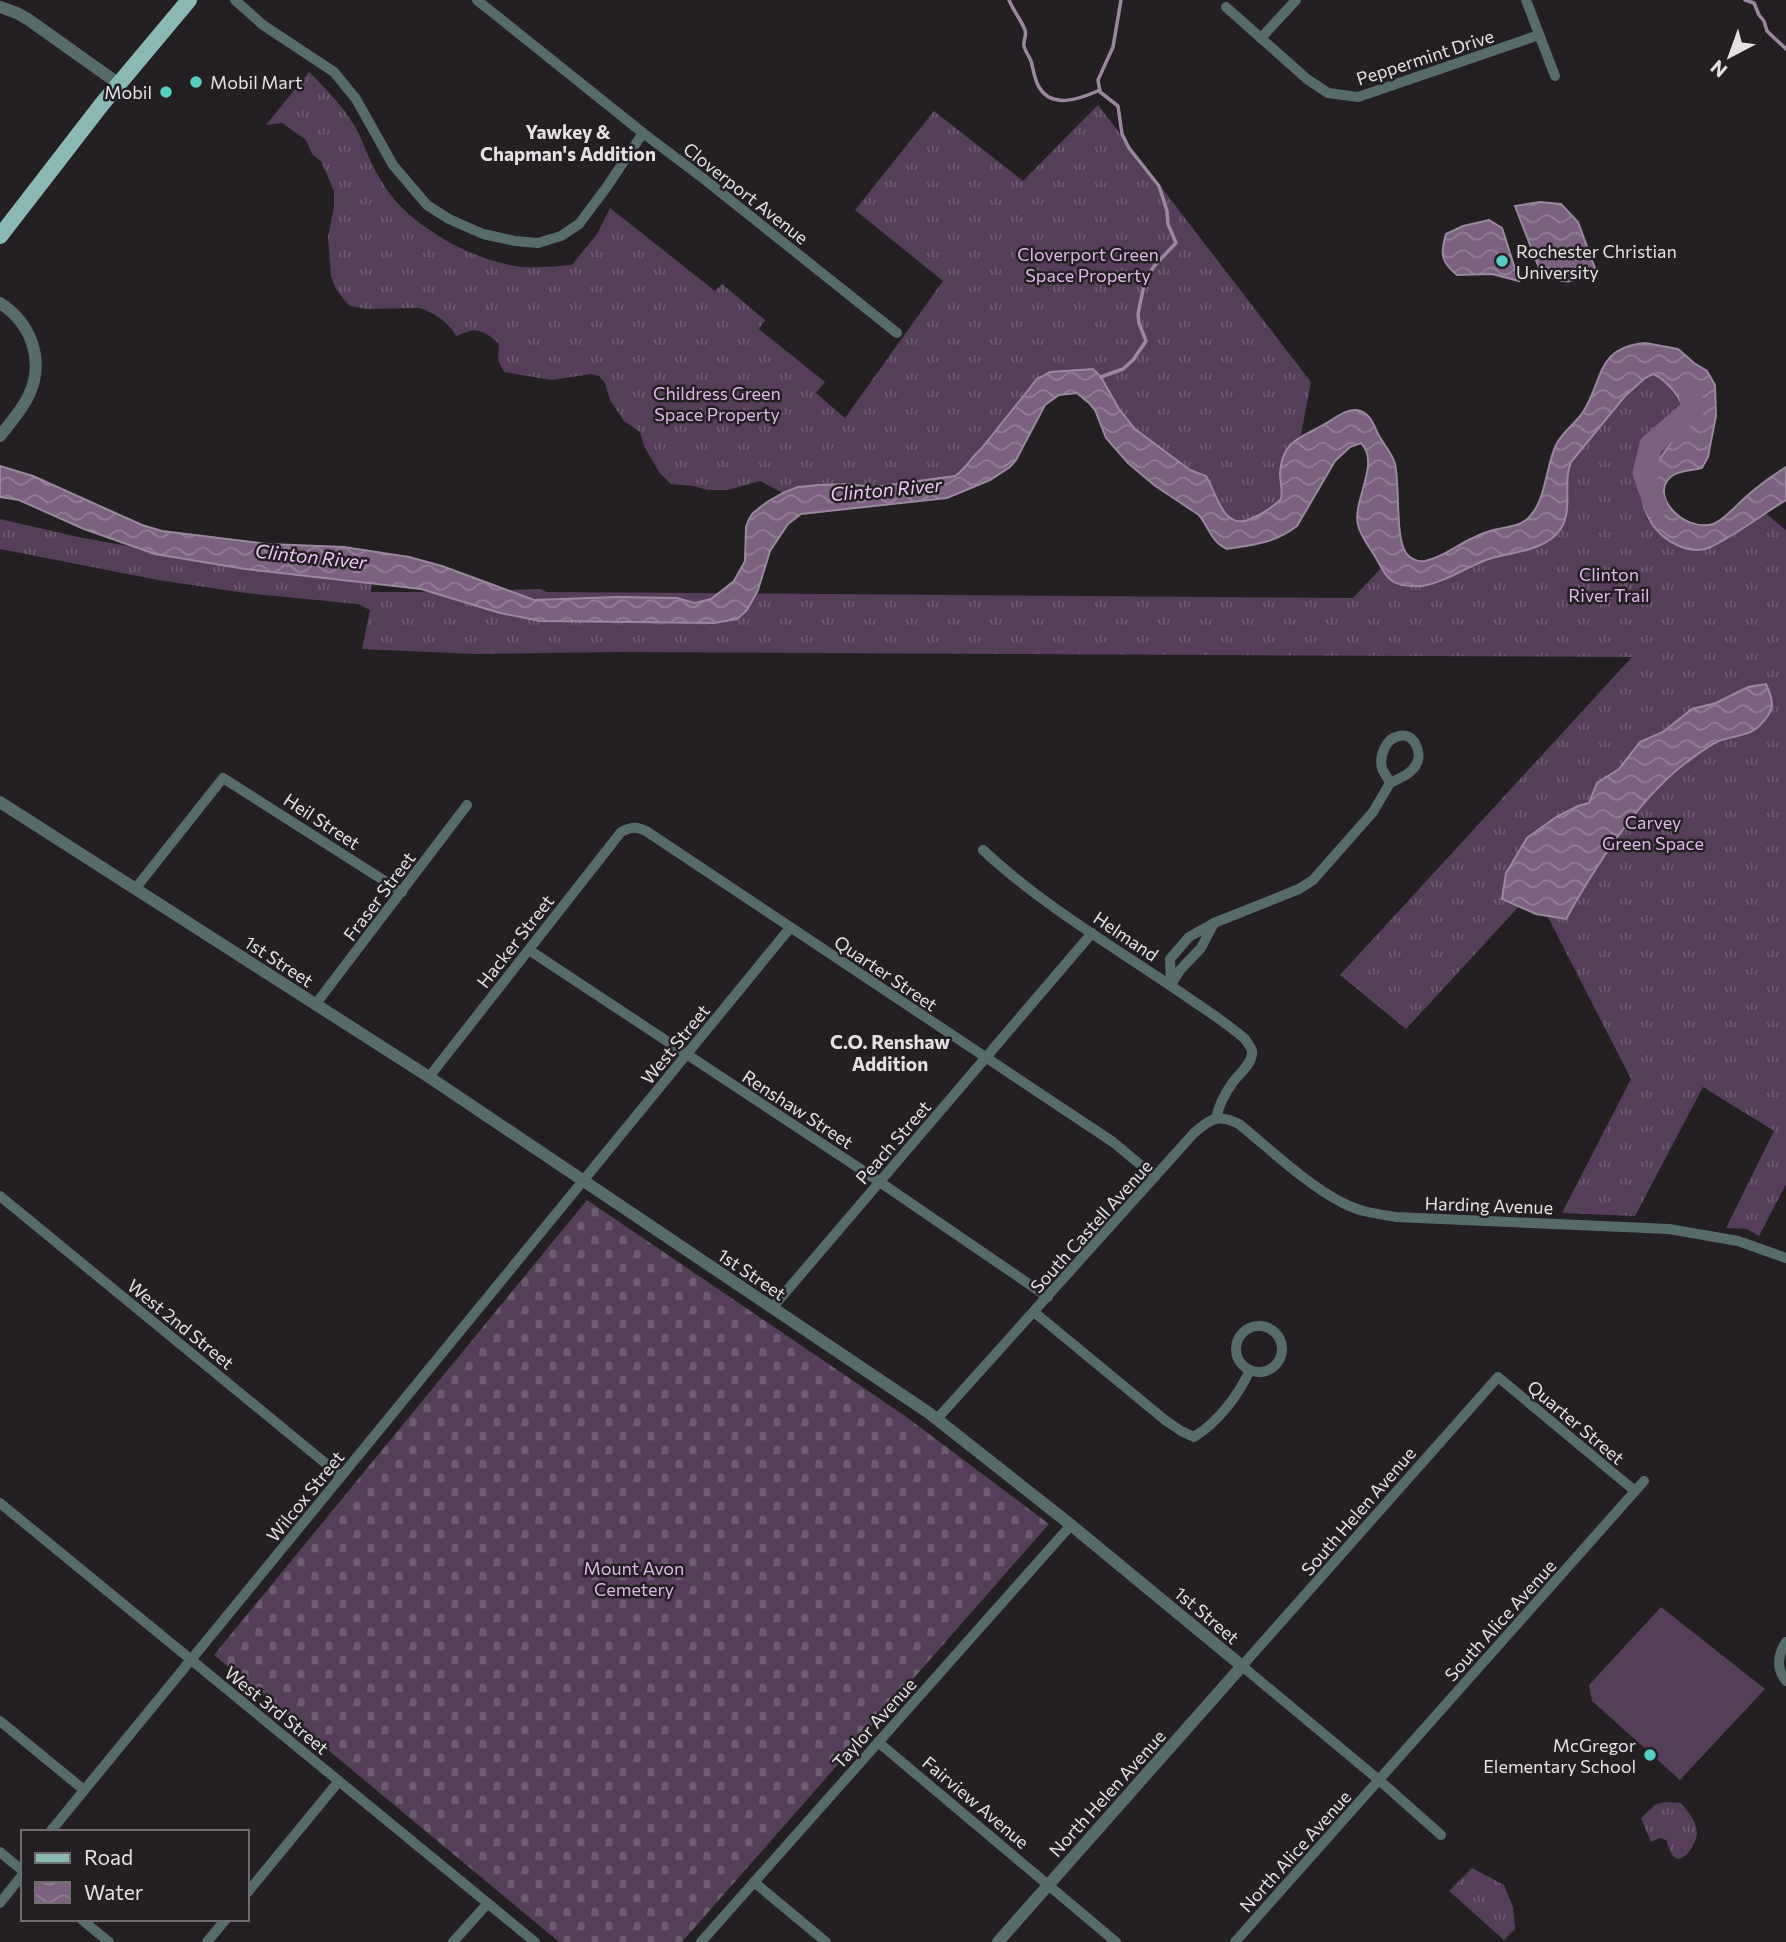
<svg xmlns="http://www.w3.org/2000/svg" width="1786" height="1942" font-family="Commissioner,sans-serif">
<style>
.grass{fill:url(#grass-tufts)}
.cemetery{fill:url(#cemetery-stones)}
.garden{fill:#563e5b}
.water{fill:url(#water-waves);stroke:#9b879f;stroke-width:2}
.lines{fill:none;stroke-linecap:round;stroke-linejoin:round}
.stream{stroke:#9b879f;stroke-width:3.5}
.river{stroke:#7c6181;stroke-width:23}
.minor{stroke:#566c69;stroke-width:10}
.tertiary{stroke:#566c69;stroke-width:12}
.primary{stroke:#8ab9b3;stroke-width:16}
.poi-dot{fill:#57cec2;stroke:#231f23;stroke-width:2.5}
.labels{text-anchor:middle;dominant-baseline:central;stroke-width:5;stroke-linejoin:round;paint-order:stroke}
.street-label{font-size:18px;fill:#e3e1e4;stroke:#231f23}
.poi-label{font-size:18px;fill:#e3e1e4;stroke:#231f23;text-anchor:start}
.park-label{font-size:18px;fill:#e1b4eb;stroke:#231f23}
.neighbourhood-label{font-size:19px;font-weight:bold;fill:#e3e1e4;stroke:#231f23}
.water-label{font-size:19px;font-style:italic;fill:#f3c5fc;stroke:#231f23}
</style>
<defs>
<pattern id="grass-tufts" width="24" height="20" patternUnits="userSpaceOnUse" patternTransform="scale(1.75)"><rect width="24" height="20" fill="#563e5b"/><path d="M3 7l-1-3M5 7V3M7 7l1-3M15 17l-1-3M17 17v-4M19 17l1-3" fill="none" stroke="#6e5a72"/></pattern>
<pattern id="cemetery-stones" width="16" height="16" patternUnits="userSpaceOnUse" patternTransform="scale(1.75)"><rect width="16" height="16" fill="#563e5b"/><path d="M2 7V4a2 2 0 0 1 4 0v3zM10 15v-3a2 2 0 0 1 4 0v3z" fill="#6e5a72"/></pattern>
<pattern id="water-waves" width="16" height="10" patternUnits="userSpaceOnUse" patternTransform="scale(1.75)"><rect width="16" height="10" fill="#7c6181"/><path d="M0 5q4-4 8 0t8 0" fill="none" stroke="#957f99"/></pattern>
</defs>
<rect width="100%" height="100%" fill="#231f23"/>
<g class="grass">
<path d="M 309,72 C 327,90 347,110 359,134 C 367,153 373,169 385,187 C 411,227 476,263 524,267 C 540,268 557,266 572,265 L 597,234 L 610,208 L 715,291 L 722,284 L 765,320 L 759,329 L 825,382 L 816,393 L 845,418 L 943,281 L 855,210 L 934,111 L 1023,181 L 1098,105 L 1311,382 L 1301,435 C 1287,445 1281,458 1280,475 C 1280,483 1282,491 1281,499 C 1262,519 1236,535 1219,503 C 1215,496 1213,485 1207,479 C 1200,472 1191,471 1183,465 L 1135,429 L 1119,409 L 1101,377 L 1092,369 L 1043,374 L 1037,379 L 981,449 C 971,457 966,469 955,476 L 874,487 L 848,484 L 819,485 L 798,487 L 783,493 L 760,481 L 728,490 L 708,490 L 693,486 L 671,484 L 659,472 L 644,446 L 640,432 L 624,421 L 610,400 L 605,383 L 599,376 L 591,374 L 552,380 L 504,372 L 498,360 L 499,344 C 491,336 479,327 467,332 C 463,333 460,335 456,336 C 451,324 432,311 419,308 L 366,309 L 350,306 L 345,301 L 336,289 L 331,276 L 328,237 L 334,207 L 334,191 L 321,161 L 312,154 L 306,140 L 282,123 L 266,125 Z"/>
<path d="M 1653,374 L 1657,375 C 1668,387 1685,396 1684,413 C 1684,426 1674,437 1667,447 C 1652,468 1629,507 1656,529 C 1663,535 1672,538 1680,543 C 1685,546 1689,549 1694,549 C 1715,552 1748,525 1765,513 L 1786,530 L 1786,1184 L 1759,1236 L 1747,1229 L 1726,1228 L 1774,1131 L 1703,1087 L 1635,1216 L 1562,1213 L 1631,1079 L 1534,890 L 1406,1029 L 1340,975 L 1632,657 L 621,652 L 475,654 L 362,649 L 370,610 L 358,604 L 245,593 L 158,580 L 0,549 L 0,519 L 78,537 L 161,552 L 372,576 L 371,592 L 452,592 L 541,589 L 546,592 L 1353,598 L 1382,567 C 1385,572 1387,577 1391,581 C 1416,599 1462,570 1485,561 C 1501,555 1518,551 1534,547 L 1568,484 L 1567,471 L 1575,456 L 1625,396 L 1645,378 Z"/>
<path d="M 1664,1802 L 1681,1803 C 1688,1812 1696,1820 1697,1833 C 1697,1842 1684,1866 1673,1856 C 1670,1852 1668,1844 1666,1840 L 1660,1838 L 1651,1842 L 1641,1818 L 1655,1805 Z"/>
<polygon points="1472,1868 1504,1885 1513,1907 1515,1929 1504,1940 1449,1891"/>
</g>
<polygon class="cemetery" points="587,1200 905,1416 1049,1524 682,1942 559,1942 214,1655"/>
<polygon class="garden" points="1661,1607 1765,1689 1680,1780 1592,1701 1589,1685"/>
<g class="water">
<path d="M 1540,202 L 1561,204 L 1578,222 L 1596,271 C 1573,284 1565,285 1541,273 L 1515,206 Z"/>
<path d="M 1489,220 L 1502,228 L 1519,281 L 1492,274 L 1457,275 C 1441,262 1440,254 1446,234 L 1463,226 Z"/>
<path d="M 1645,343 L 1678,349 L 1694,363 L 1707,371 L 1715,385 L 1716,416 L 1708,457 L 1702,468 C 1694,470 1683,470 1675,474 C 1645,491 1682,533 1713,524 C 1726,519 1736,505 1747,496 C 1759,485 1772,476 1786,467 L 1786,500 C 1766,512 1748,526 1727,538 C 1721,541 1715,546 1708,548 C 1689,555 1663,541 1652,524 C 1645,513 1639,497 1645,484 C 1653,462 1683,435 1684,414 C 1685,400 1665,379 1653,374 L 1645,378 L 1625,396 L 1571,462 C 1562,483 1574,510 1560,530 C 1544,552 1509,552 1486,560 C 1465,568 1445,582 1422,586 C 1413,587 1398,586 1391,580 C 1385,576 1380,565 1376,558 C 1370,548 1361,537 1358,525 C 1352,501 1381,463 1361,443 L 1350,447 L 1335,461 L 1297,526 C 1275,543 1253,545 1227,549 C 1211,542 1209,527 1199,515 L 1154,485 L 1128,463 L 1106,438 L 1095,410 L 1090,404 L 1077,393 L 1059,395 L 1045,405 L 1016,460 L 1010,467 L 990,480 L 947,498 L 801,514 L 788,524 L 770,551 L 758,590 L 747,610 L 737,619 L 714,623 L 540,621 L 500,613 L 421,589 L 245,569 L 155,554 L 84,529 L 19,500 L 0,497 L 0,466 L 33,476 L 142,525 L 162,531 L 269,544 L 344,547 L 409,557 L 442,566 L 534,600 L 617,597 L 677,598 L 695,603 L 711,599 L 734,581 L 745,561 L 746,527 L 749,519 L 753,513 L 767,502 L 783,493 L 798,487 L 819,485 L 848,484 L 874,487 L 955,476 C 966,469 971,457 981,449 L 1037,379 L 1050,372 L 1093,369 L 1101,377 L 1119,409 L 1135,429 L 1190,470 L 1206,476 C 1216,491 1222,529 1248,520 C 1261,515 1271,509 1281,499 C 1283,490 1280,482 1280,473 C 1282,441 1300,438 1323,425 C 1333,420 1345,409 1356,410 C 1368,411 1373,422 1377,432 C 1382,443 1392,452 1395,464 C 1400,485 1395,538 1406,553 C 1410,559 1418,562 1425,561 C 1442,558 1457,545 1473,538 C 1480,534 1489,531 1498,529 C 1510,526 1523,526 1531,515 C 1546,498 1546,466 1556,445 C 1562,432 1575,424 1583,412 C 1604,380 1595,348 1645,343 Z"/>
<path d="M 1766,684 C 1775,704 1775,710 1759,726 C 1750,736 1731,736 1719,741 C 1707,746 1694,757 1683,765 C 1636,802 1595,867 1566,919 L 1536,914 L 1502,899 L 1506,873 L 1527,838 L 1556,817 L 1578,806 L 1589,803 L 1597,783 L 1619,769 L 1640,742 L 1663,732 L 1692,709 L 1716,703 L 1748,687 Z"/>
</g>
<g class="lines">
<g class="stream">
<path d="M 1009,0 C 1013,10 1021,20 1025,30 C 1027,36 1023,40 1024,46 C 1025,51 1029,56 1031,61 C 1033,68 1034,76 1037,83 C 1049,111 1080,99 1100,90"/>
<polyline points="1745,0 1754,3 1759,15 1764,21 1767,31 1786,49"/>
<polyline points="1101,377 1123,369 1133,360 1146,341 1139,323 1138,314 1145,280 1155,265 1176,243 1168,224 1167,211 1159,186 1129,148 1122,134 1118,106 1100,92 1098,80 1113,47 1121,0"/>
</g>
<polyline class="river" points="1656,507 1644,473 1651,445 1693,409 1690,392"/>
<g class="minor">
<polyline points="235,0 263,25 334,72 356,99 393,165 427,205 449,219 483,234 515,241 538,243 561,236 579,224 606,188 643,133"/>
<polyline points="477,0 643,133 704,179 897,333"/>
<polyline points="1526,0 1555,76"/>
<polyline points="1226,7 1307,79 1328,93 1358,97 1539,35"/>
<polyline points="1261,38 1296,0"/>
<path d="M 983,850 C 1046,909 1123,952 1193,1001 C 1211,1013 1229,1025 1245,1039 C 1248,1044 1253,1049 1252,1054 C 1251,1065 1239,1074 1233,1082 C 1225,1093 1219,1105 1216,1118"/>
<polyline points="135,889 223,778 402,892"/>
<path d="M 1214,923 L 1299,889 L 1313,880 L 1373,812 L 1390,783 C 1388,778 1383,772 1382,768 C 1379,756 1386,738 1399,736 C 1414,732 1422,752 1417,763 C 1412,774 1400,778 1390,783"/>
<polygon points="1214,923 1201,948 1180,970 1171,985 1170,959 1189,937"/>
<polyline points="529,950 868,1174 1048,1297"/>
<polyline points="315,1005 467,805"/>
<path d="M 429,1077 L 621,832 C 631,827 636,826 646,831 L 1113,1142 L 1155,1177"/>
<polyline points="0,1196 341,1476"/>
<polyline points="772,1308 1092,933"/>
<path d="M 1034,1312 L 1165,1420 L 1181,1431 L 1194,1437 C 1218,1422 1238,1396 1250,1370"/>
<circle cx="1259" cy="1349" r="23"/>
<path d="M 937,1419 L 1194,1133 C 1210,1119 1218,1113 1239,1124 C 1270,1149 1307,1185 1343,1203 C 1360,1212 1378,1214 1396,1217 L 1669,1229 L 1738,1241 L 1786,1258"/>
<polyline points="0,1503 535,1942"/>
<path d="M 1786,1642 C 1777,1656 1776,1668 1786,1681"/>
<polyline points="0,1721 84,1790"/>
<polyline points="878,1742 1116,1942"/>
<polyline points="50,1832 790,928"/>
<polyline points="1441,1835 1379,1780 1242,1666 1498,1377 1635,1491"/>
<polyline points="0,1852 23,1871"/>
<polyline points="754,1882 826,1942"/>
<polyline points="247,1893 339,1781"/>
<polyline points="0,1903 23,1874"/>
<polyline points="81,1919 109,1942"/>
<polyline points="207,1942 226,1919"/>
<polyline points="453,1942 487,1904"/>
<polyline points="701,1942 1071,1525"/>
<polyline points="1235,1942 1644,1481"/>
</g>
<g class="tertiary">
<polyline points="0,7 17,13 29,20 119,84"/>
<path d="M 0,303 C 31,323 45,360 29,395 C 22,410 10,423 0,436"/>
<polyline points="0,802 429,1077 929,1413 1071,1525 1242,1666 998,1942"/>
</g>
<polyline class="primary" points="0,236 102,104 189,0"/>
</g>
<g class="poi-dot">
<circle cx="196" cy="82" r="7"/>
<circle cx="166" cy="92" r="7"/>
<circle cx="1502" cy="261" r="7"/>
<circle cx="1650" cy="1755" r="7"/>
</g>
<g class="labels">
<g class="street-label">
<text transform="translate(1425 57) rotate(-18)">Peppermint Drive</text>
<text transform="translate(746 193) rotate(38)">Cloverport Avenue</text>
<text transform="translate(322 821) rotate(33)">Heil Street</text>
<text transform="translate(379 896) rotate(-53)">Fraser Street</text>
<text transform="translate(1126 936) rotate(34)">Helmand</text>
<text transform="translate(515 941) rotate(-52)">Hacker Street</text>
<text transform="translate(279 961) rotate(33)">1st Street</text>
<text transform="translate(886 973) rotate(34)">Quarter Street</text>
<text transform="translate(675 1044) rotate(-51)">West Street</text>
<text transform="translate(798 1109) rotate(33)">Renshaw Street</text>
<text transform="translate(893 1142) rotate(-49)">Peach Street</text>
<text transform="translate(1489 1205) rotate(2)">Harding Avenue</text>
<text transform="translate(1091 1226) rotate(-48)">South Castell Avenue</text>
<text transform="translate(752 1274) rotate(34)">1st Street</text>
<text transform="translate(181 1324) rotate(39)">West 2nd Street</text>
<text transform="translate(1576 1422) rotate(40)">Quarter Street</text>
<text transform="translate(305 1496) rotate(-51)">Wilcox Street</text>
<text transform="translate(1358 1511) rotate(-49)">South Helen Avenue</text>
<text transform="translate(1207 1615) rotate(40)">1st Street</text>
<text transform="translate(1500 1620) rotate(-48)">South Alice Avenue</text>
<text transform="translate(277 1710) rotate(39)">West 3rd Street</text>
<text transform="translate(874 1723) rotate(-48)">Taylor Avenue</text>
<text transform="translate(1107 1793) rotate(-48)">North Helen Avenue</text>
<text transform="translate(976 1802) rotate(40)">Fairview Avenue</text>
<text transform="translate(1295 1851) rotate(-48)">North Alice Avenue</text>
</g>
<g class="poi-label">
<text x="210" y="82">Mobil Mart</text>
<text x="152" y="92" text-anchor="end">Mobil</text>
<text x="1516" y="251">Rochester Christian<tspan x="1516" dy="21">University</tspan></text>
<text x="1636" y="1745" text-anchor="end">McGregor<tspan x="1636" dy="21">Elementary School</tspan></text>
</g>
<g class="park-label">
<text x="1088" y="254">Cloverport Green<tspan x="1088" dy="21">Space Property</tspan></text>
<text x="717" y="393">Childress Green<tspan x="717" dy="21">Space Property</tspan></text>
<text x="1609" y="574">Clinton<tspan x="1609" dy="21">River Trail</tspan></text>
<text x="1653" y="822">Carvey<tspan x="1653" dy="21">Green Space</tspan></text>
<text x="634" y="1568">Mount Avon<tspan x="634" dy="21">Cemetery</tspan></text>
</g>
<g class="neighbourhood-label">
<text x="568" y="131">Yawkey &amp;<tspan x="568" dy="22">Chapman's Addition</tspan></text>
<text x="890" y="1041">C.O. Renshaw<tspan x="890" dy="22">Addition</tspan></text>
</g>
<g class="water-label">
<text transform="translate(886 489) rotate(-5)">Clinton River</text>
<text transform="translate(311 556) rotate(6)">Clinton River</text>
</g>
</g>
<rect x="21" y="1830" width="228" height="91" fill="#231f23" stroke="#706d70" stroke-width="2"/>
<rect x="35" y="1853" width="35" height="10" fill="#8ab9b3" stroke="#706d70" stroke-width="2"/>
<text x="84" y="1865" font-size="21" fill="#e3e1e4">Road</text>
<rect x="35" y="1882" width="35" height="21" fill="url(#water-waves)" stroke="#706d70" stroke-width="2"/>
<text x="84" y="1900" font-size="21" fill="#e3e1e4">Water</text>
<g transform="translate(1730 56) rotate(221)" stroke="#231f23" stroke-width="5" paint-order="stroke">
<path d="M0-5L12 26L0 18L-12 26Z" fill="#e3e1e4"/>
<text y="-10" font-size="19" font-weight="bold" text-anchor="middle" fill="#e3e1e4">N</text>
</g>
</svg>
